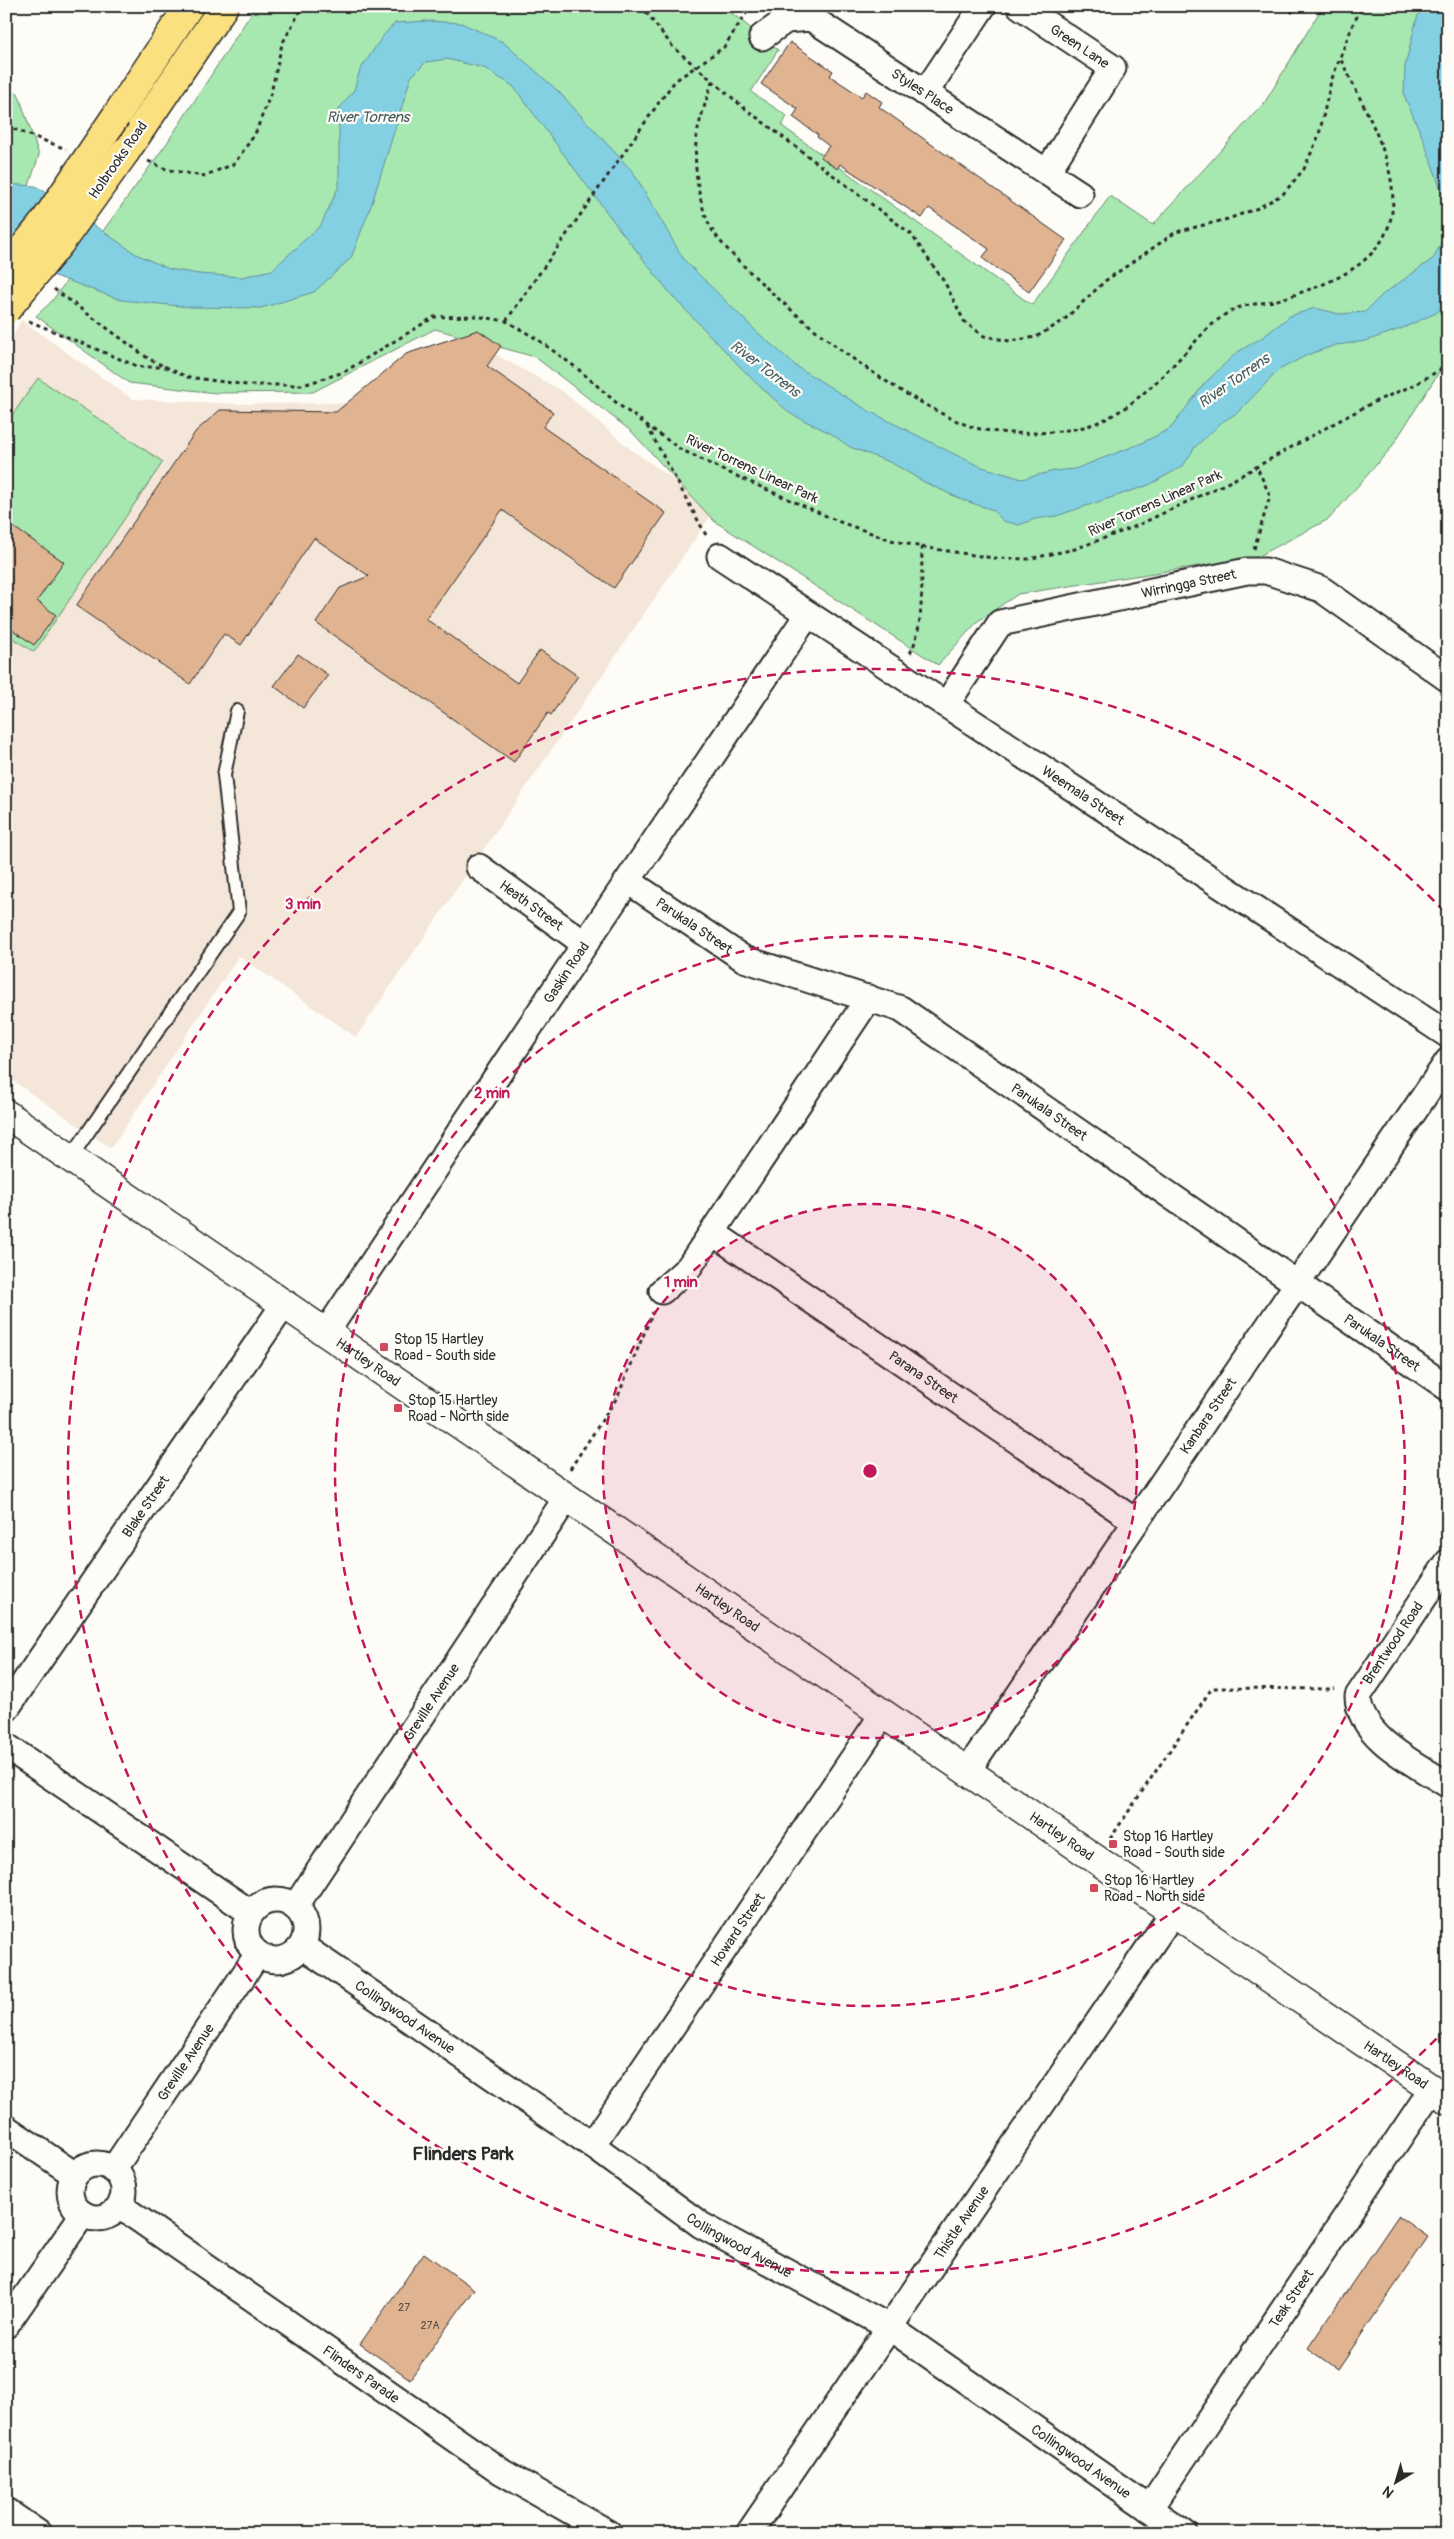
<svg xmlns="http://www.w3.org/2000/svg" width="1454" height="2539" font-family="Pangolin,sans-serif">
<style>
.built{fill:#f4e6d8}
.green{fill:#a7e7b0;stroke:#69896e}
.water{fill:#84d0e3;stroke:#608e99}
.building{fill:#e0b391;stroke:#2b2b2b}
.lines{fill:none;stroke-linecap:round;stroke-linejoin:round}
.lane-casing{stroke:#2b2b2b;stroke-width:16}
.street-casing{stroke:#2b2b2b;stroke-width:29}
.secondary-casing{stroke:#2b2b2b;stroke-width:31}
.primary-casing{stroke:#2b2b2b;stroke-width:31}
.path{stroke:#2b2b2b;stroke-width:3;stroke-dasharray:4 4;stroke-linecap:butt}
.lane{stroke:#fdfcf7;stroke-width:12}
.street{stroke:#fdfcf7;stroke-width:25}
.secondary{stroke:#fdfcf7;stroke-width:28}
.primary{stroke:#fbe080;stroke-width:28}
.primary-bridge-casing{stroke:#2b2b2b;stroke-width:31;stroke-linecap:butt}
.primary-bridge{stroke:#fbe080;stroke-width:28}
.ring{fill:none;stroke:#c2185b;stroke-width:2.5;stroke-dasharray:9 6}
.poi-dot{fill:#d1495b;stroke:#fdfcf7;stroke-width:2}
.labels{text-anchor:middle;dominant-baseline:central;stroke-width:4.5;stroke-linejoin:round;paint-order:stroke}
.number-label{font-size:11px;fill:#584d44}
.street-label{font-size:14px;fill:#2b2b2b;stroke:#fdfcf7}
.poi-label{font-size:14px;fill:#2b2b2b;stroke:#fdfcf7;text-anchor:start}
.water-label{font-size:15px;font-style:italic;fill:#465d62;stroke:#fdfcf7}
.district-label{font-size:19px;font-weight:bold;fill:#2b2b2b;stroke:#fdfcf7}
.centre{fill:#c2185b;stroke:#fdfcf7;stroke-width:2.5}
.ring-label{font-size:15px;text-anchor:middle;font-weight:bold;fill:#c2185b;stroke:#fdfcf7;stroke-width:4.5;stroke-linejoin:round;paint-order:stroke}
</style>
<rect width="100%" height="100%" fill="#fdfcf7"/>
<filter id="ink" filterUnits="userSpaceOnUse"><feTurbulence type="fractalNoise" baseFrequency=".02" numOctaves="2"/><feDisplacementMap in="SourceGraphic" scale="10" xChannelSelector="R" yChannelSelector="G"/><feConvolveMatrix kernelMatrix="1 2 1 2 8 2 1 2 1" color-interpolation-filters="sRGB"/></filter>
<g filter="url(#ink)">
<polygon class="built" points="21,320 132,399 239,404 349,403 471,341 562,391 634,452 716,508 356,1037 239,956 111,1148 6,1076 6,351"/>
<g class="green">
<polygon points="256,6 723,6 778,50 751,92 787,116 782,126 1032,305 1110,196 1153,225 1265,102 1323,6 1448,6 1448,358 1391,448 1329,519 1257,557 1018,594 978,621 938,665 714,521 631,431 535,357 435,329 313,392 216,393 129,383 36,316 52,301 167,143"/>
<polygon points="6,90 18,93 39,155 17,222 6,234"/>
<polygon points="38,378 163,462 34,652 6,634 6,424"/>
</g>
<polygon class="water" points="1423,6 1448,6 1448,301 1436,313 1403,328 1366,341 1336,345 1307,355 1279,370 1237,413 1222,422 1195,447 1183,466 1149,485 1056,516 1035,519 1019,525 1003,521 993,510 963,500 924,482 892,463 850,447 830,433 791,414 756,383 674,298 620,230 513,86 484,68 447,59 426,62 411,77 372,203 351,258 314,292 261,308 190,307 121,300 6,258 6,184 35,186 44,191 136,254 169,269 199,274 242,277 272,270 321,225 339,186 339,109 354,90 360,70 383,36 395,23 428,21 461,23 503,42 558,91 633,172 684,260 757,332 796,366 867,410 950,452 979,466 1022,479 1054,471 1075,469 1142,443 1171,428 1204,384 1236,353 1263,337 1290,316 1315,308 1339,314 1365,312 1382,295 1434,258 1445,234 1446,204 1424,141 1404,95 1405,66 1417,18"/>
<g class="building">
<polygon points="790,42 833,71 830,76 862,97 866,91 882,102 879,107 1066,240 1029,292 982,258 989,249 929,208 922,218 840,164 837,169 821,157 829,146 817,137 818,135 793,117 798,109 761,84"/>
<polygon points="478,330 501,346 487,366 553,412 543,427 666,513 614,588 502,510 426,619 517,683 540,650 578,676 551,715 548,713 514,762 316,623 340,588 369,576 314,538 241,645 224,634 190,684 76,606 196,431 220,410 336,412 406,354"/>
<polygon points="6,522 64,562 37,601 56,615 34,645 6,625"/>
<polygon points="298,654 328,675 303,708 274,686"/>
<polygon points="1398,2216 1428,2237 1338,2369 1308,2348"/>
<polygon points="424,2253 474,2289 410,2379 360,2344"/>
</g>
<g class="lines">
<defs>
<polyline id="lane" points="71,1157 239,912 224,775 237,711"/>
<g id="street">
<path id="s1" d="M 1020,6 L 1113,68 L 1047,172"/>
<path id="s2" d="M 762,37 L 786,20 L 811,18 L 1080,194"/>
<polyline points="925,93 983,6"/>
<path id="s3" d="M 720,556 L 1448,1035"/>
<path id="s4" d="M 946,705 L 1000,623 L 1247,571 L 1266,571 L 1321,589 L 1448,679"/>
<path id="s5" d="M 479,867 L 585,944"/>
<path id="s6" d="M 628,881 L 744,959 L 901,1009 L 1448,1388"/>
<path id="s7" d="M 713,1233 L 1135,1521"/>
<polyline points="662,1291 689,1267 869,998"/>
<path id="s8" d="M 327,1331 L 585,944 L 808,614"/>
<path d="M 1448,1562 L 1358,1696 C 1359,1738 1416,1764 1448,1785"/>
<path id="s9" d="M 6,1709 L 285,1303"/>
<polyline points="6,1746 251,1913"/>
<path id="s10" d="M 968,1770 L 1448,1061"/>
<circle cx="276" cy="1930" r="30"/>
<path id="s11" d="M 295,1907 L 567,1497"/>
<path id="s12" d="M 302,1946 L 592,2145 L 701,2225 L 889,2327 L 1184,2533"/>
<polyline points="6,2128 75,2175"/>
<path id="s13" d="M 592,2145 L 883,1714"/>
<circle cx="97" cy="2191" r="27"/>
<path id="s14" d="M 113,2170 L 258,1954"/>
<path id="s15" d="M 120,2206 L 502,2472 L 609,2533"/>
<polyline points="6,2325 83,2214"/>
<path id="s16" d="M 1149,2509 L 1432,2089"/>
<polyline points="6,2511 38,2533"/>
<path id="s17" d="M 749,2533 L 1174,1911"/>
</g>
<g id="secondary">
<path id="s18" d="M 6,1114 L 1448,2100"/>
</g>
<g id="primary">
<polyline points="116,116 189,6"/>
<polyline points="126,151 224,6"/>
</g>
</defs>
<use href="#lane" class="lane-casing"/>
<use href="#street" class="street-casing"/>
<use href="#secondary" class="secondary-casing"/>
<use href="#primary" class="primary-casing"/>
<g class="path">
<polyline points="641,6 673,47 743,107 911,234 945,283 964,321 984,336 1010,341 1036,337 1063,321 1105,281 1176,232 1228,219 1258,208 1283,194 1304,169 1319,135 1331,81 1353,24 1363,6"/>
<polyline points="1284,6 1292,12 1296,6"/>
<path d="M 712,81 C 707,100 698,122 696,142 C 694,168 698,198 708,222 C 716,240 735,257 749,271 C 797,318 850,360 908,395 C 930,407 952,421 976,428 C 1005,436 1049,434 1079,428 C 1119,420 1151,388 1178,360 C 1196,342 1210,322 1233,310 C 1244,304 1260,304 1273,301 C 1287,298 1302,292 1316,287 C 1444,239 1383,146 1340,58"/>
<polyline points="6,126 66,149"/>
<polyline points="148,161 168,170 204,176 234,164 255,134 271,93 282,44 303,6"/>
<polyline points="54,289 149,359 187,377 247,385 303,385 344,372 434,317 475,316 506,321 537,339 578,369 619,405 680,449 725,471 840,522 894,541 922,547 993,558 1028,559 1075,549 1134,527 1233,480 1331,425 1374,402 1414,385 1448,365"/>
<polyline points="29,321 139,367 166,367"/>
<polyline points="506,321 660,101 675,81 724,47 751,6"/>
<polyline points="647,426 707,537"/>
<polyline points="1254,549 1270,496 1257,467"/>
<path d="M 910,653 C 925,628 921,577 922,547"/>
<polyline points="570,1469 618,1396 653,1312"/>
<polyline points="1110,1839 1212,1688 1335,1689"/>
</g>
<use href="#lane" class="lane"/>
<use href="#street" class="street"/>
<use href="#secondary" class="secondary"/>
<use href="#primary" class="primary"/>
<defs>
<g id="primary-bridge">
<polyline points="6,269 45,221 116,116"/>
<polyline points="6,310 60,243 126,151"/>
</g>
</defs>
<use href="#primary-bridge" class="primary-bridge-casing"/>
<use href="#primary-bridge" class="primary-bridge"/>
</g>
</g>
<circle cx="870" cy="1471" r="267" fill="#c2185b" fill-opacity=".12"/>
<g class="ring">
<circle cx="870" cy="1471" r="267"/>
<circle cx="870" cy="1471" r="535"/>
<path d="M1447 2028A802 802 0 1 1 1447 914"/>
</g>
<g class="poi-dot">
<rect x="379" y="1342" width="10" height="10" rx="2.5"/>
<rect x="393" y="1403" width="10" height="10" rx="2.5"/>
<rect x="1108" y="1839" width="10" height="10" rx="2.5"/>
<rect x="1089" y="1883" width="10" height="10" rx="2.5"/>
</g>
<g class="labels">
<g class="number-label">
<text x="404" y="2307">27</text>
<text x="430" y="2325">27A</text>
</g>
<g class="street-label">
<text stroke="none"><textPath href="#s1" startOffset="72">Green Lane</textPath></text>
<text stroke="none"><textPath href="#s2" startOffset="188">Styles Place</textPath></text>
<text transform="translate(118 160) rotate(-55)">Holbrooks Road</text>
<text transform="translate(752 469) rotate(25)">River Torrens Linear Park</text>
<text transform="translate(1155 503) rotate(-24)">River Torrens Linear Park</text>
<text stroke="none"><textPath href="#s4" startOffset="291">Wirringga Street</textPath></text>
<text stroke="none"><textPath href="#s3" startOffset="435">Weemala Street</textPath></text>
<text stroke="none"><textPath href="#s5" startOffset="65">Heath Street</textPath></text>
<text stroke="none"><textPath href="#s6" startOffset="80">Parukala Street</textPath></text>
<text stroke="none"><textPath href="#s8" startOffset="431">Gaskin Road</textPath></text>
<text stroke="none"><textPath href="#s6" startOffset="485">Parukala Street</textPath></text>
<text stroke="none"><textPath href="#s6" startOffset="890">Parukala Street</textPath></text>
<text stroke="none"><textPath href="#s18" startOffset="439">Hartley Road</textPath></text>
<text stroke="none"><textPath href="#s7" startOffset="255">Parana Street</textPath></text>
<text stroke="none"><textPath href="#s10" startOffset="428">Kanbara Street</textPath></text>
<text stroke="none"><textPath href="#s9" startOffset="246">Blake Street</textPath></text>
<text stroke="none"><textPath href="#s18" startOffset="874">Hartley Road</textPath></text>
<text transform="translate(1393 1643) rotate(-56)">Brentwood Road</text>
<text stroke="none"><textPath href="#s11" startOffset="246">Greville Avenue</textPath></text>
<text stroke="none"><textPath href="#s18" startOffset="1279">Hartley Road</textPath></text>
<text stroke="none"><textPath href="#s13" startOffset="260">Howard Street</textPath></text>
<text stroke="none"><textPath href="#s12" startOffset="125">Collingwood Avenue</textPath></text>
<text stroke="none"><textPath href="#s14" startOffset="130">Greville Avenue</textPath></text>
<text stroke="none"><textPath href="#s18" startOffset="1684">Hartley Road</textPath></text>
<text stroke="none"><textPath href="#s17" startOffset="376">Thistle Avenue</textPath></text>
<text stroke="none"><textPath href="#s12" startOffset="530">Collingwood Avenue</textPath></text>
<text stroke="none"><textPath href="#s16" startOffset="254">Teak Street</textPath></text>
<text stroke="none"><textPath href="#s15" startOffset="294">Flinders Parade</textPath></text>
<text stroke="none"><textPath href="#s12" startOffset="935">Collingwood Avenue</textPath></text>
</g>
<g class="poi-label">
<text x="394" y="1339">Stop 15 Hartley<tspan x="394" dy="16">Road - South side</tspan></text>
<text x="408" y="1400">Stop 15 Hartley<tspan x="408" dy="16">Road - North side</tspan></text>
<text x="1123" y="1836">Stop 16 Hartley<tspan x="1123" dy="16">Road - South side</tspan></text>
<text x="1104" y="1880">Stop 16 Hartley<tspan x="1104" dy="16">Road - North side</tspan></text>
</g>
<g class="water-label">
<text x="368" y="117">River Torrens</text>
<text transform="translate(765 369) rotate(37)">River Torrens</text>
<text transform="translate(1234 381) rotate(-35)">River Torrens</text>
</g>
<g class="district-label">
<text x="463" y="2154">Flinders Park</text>
</g>
</g>
<circle cx="870" cy="1471" r="8" class="centre"/>
<g class="ring-label">
<text x="303" y="909">3 min</text>
<text x="492" y="1098">2 min</text>
<text x="681" y="1287">1 min</text>
</g>
<rect width="1454" height="2539" fill="none" stroke="#fdfcf7" stroke-width="25"/>
<rect x="12" y="12" width="1429" height="2514" fill="none" stroke="#2b2b2b" stroke-width="2" filter="url(#ink)"/>
<g transform="translate(1396 2482) rotate(218)" stroke="#fdfcf7" stroke-width="4" paint-order="stroke">
<path d="M0-4L9 19L0 12L-9 19Z" fill="#2b2b2b"/>
<text y="-8" font-size="14" font-weight="bold" text-anchor="middle" fill="#2b2b2b">N</text>
</g>
</svg>
